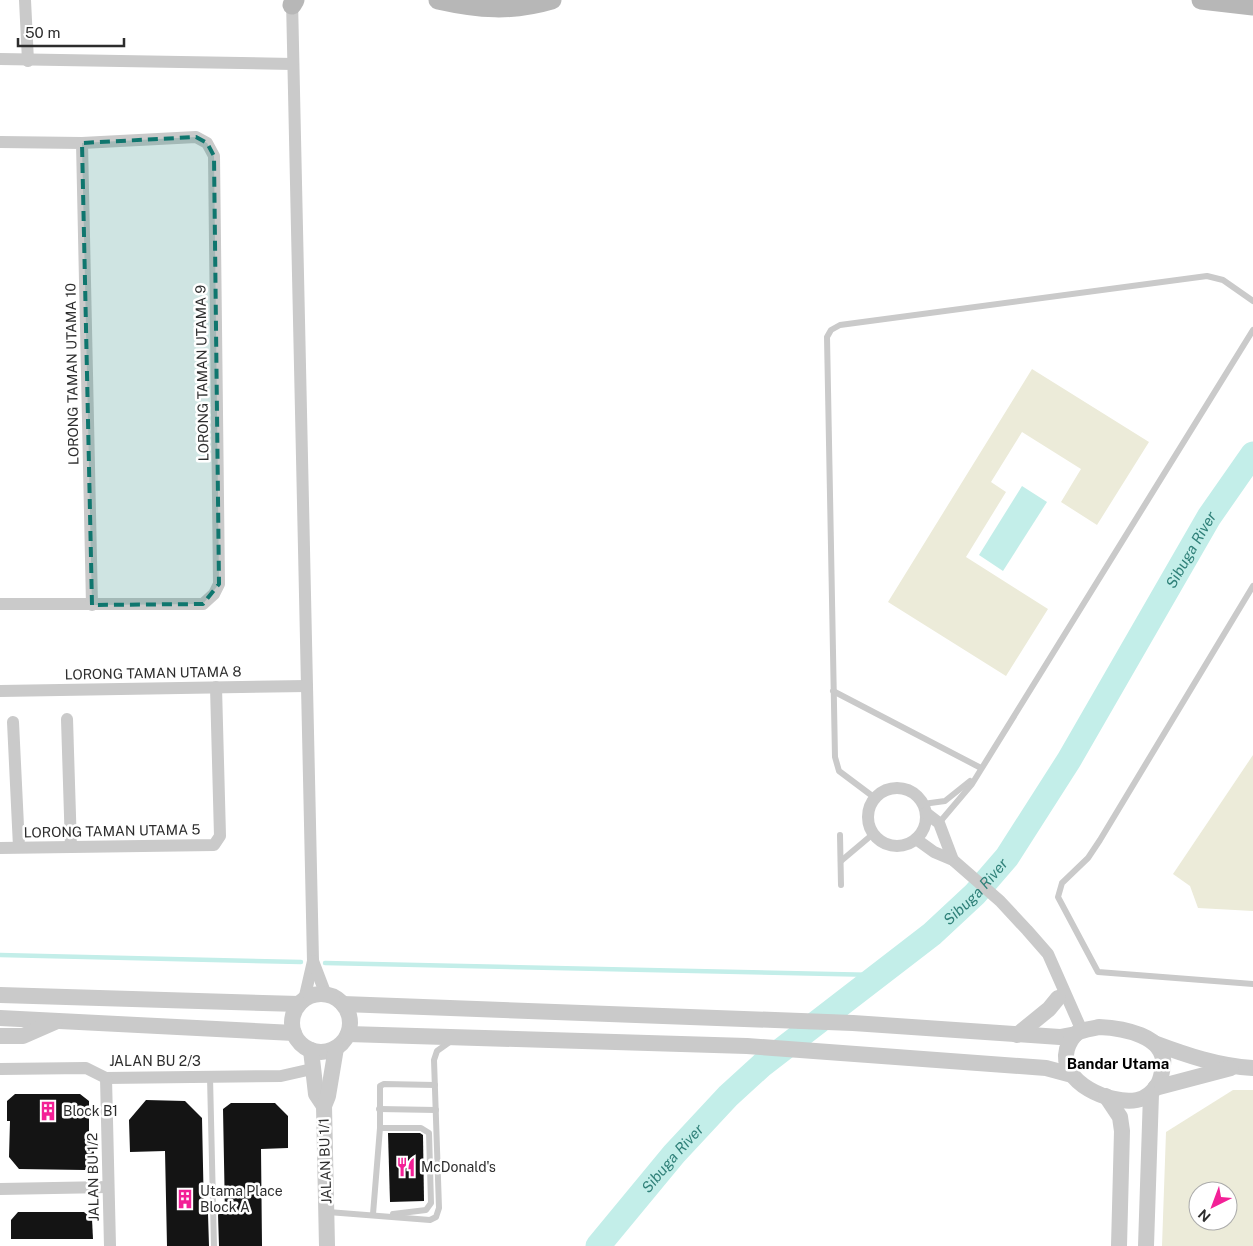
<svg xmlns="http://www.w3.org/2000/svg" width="1253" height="1246" font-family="'Public Sans',sans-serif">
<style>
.green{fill:#ecebd9;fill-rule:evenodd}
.water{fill:#c3eee9}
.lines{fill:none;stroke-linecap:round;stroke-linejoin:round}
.stream{stroke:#c3eee9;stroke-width:4.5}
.river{stroke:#c3eee9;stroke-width:25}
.building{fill:#141414}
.service{stroke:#cacaca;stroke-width:6}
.minor{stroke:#cacaca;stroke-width:12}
.tertiary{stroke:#cacaca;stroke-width:16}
.secondary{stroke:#b7b7b7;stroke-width:19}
.marked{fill:#0f766e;fill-opacity:0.2;stroke:#0f766e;stroke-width:4;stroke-dasharray:10 6;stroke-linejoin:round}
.labels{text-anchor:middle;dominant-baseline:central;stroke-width:5;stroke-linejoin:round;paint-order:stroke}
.street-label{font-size:14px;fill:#2d2d2d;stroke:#fff}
.poi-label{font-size:14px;fill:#2d2d2d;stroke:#fff;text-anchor:start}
.water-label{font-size:15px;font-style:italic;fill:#308179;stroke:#fff}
.neighbourhood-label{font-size:15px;font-weight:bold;fill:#000;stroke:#fff}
</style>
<rect width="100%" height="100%" fill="#fff"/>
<g class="green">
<polygon points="1032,369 1149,442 1097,525 1061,502 1081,469 1022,432 991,482 1006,492 966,557 1048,609 1006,676 888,602"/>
<polygon points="1253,755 1253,911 1198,908 1190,886 1173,874"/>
<path d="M 1233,1090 L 1253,1090 L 1253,1246 L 1162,1246 L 1166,1132 ZM 1198,1191 L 1228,1191 L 1228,1221 L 1198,1221 Z"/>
</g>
<polygon class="water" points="1022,486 1047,502 1003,571 979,555"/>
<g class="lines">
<g class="stream">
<polyline points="0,955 301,962"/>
<polyline points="325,963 878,975"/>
</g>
<path class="river" id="s1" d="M 598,1246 L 674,1154 L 728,1096 L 762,1065 L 932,934 L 975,894 L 1007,857 L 1069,760 L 1209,517 L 1253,454"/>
</g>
<g class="building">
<polygon points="15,1094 80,1094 89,1101 89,1142 94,1142 94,1162 85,1170 19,1169 9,1157 10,1121 7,1121 7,1101"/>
<polygon points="146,1100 185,1101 202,1118 204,1214 208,1214 209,1246 167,1246 165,1151 130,1152 129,1120"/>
<polygon points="231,1103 275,1103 288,1116 288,1148 261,1149 262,1246 219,1246 218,1214 225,1214 223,1109"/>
<polygon points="388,1133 420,1133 423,1135 424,1201 390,1202"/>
<polygon points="18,1212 84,1212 92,1219 93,1239 11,1239 11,1220"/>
</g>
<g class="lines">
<g class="service">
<polyline points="1253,586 1100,840 1088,858 1062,883 1058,897 1098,972 1253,984"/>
<polyline points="833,691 981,768"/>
<polyline points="875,798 839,771 835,757 827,337 831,330 840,325 1207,276 1223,280 1253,301"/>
<polyline points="923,804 945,801 970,781"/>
<polyline points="939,823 972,784 1253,330"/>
<polyline points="840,835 841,885"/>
<polyline points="841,861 873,834"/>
<polyline points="210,1077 214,1246"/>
<polyline points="379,1109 436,1110"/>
<polyline points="380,1128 421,1128 429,1133 431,1203 426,1210 393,1214"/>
<polyline points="328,1212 430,1220 436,1217 439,1208 434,1060 437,1051 451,1041"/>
<polyline points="373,1214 380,1128 380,1086 384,1084 435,1085"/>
</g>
<g class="minor">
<polyline points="25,0 28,61"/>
<polyline points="292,0 313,961 304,1000"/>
<polyline points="0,59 293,64"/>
<polyline points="0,142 82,143 196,137 207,143 214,156 219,584 214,594 203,604 0,604"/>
<polyline points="82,143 92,605"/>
<polyline points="0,691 307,686"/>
<polyline points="67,719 71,847"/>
<polyline points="13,722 19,847"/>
<circle cx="897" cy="817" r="29"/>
<polyline points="926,813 939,823 953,860"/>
<polyline points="916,839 934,852 953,860 1000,901 1027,930 1048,954 1082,1031"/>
<polyline points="0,848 214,845 220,836 216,687"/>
<polyline points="313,961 326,995"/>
<polyline points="0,1069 86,1068 106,1078 281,1076 312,1069"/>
<polyline points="106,1078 110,1246"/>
<polyline points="0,1189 108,1187"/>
</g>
<g class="tertiary">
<circle cx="321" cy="1023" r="29"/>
<polyline points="0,995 299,1004"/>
<polyline points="343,1004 853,1023 1060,1037 1076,1034"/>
<polyline points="0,1018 294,1033"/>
<path d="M 1099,1027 C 1121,1028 1167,1035 1163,1066 C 1162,1072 1161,1079 1158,1084 C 1153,1092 1147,1098 1137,1100 C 1111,1105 1058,1083 1067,1049 C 1069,1043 1072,1037 1077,1033 C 1084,1029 1092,1029 1099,1027 Z"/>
<polyline points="348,1034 747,1046 1046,1068 1072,1075"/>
<polyline points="1017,1035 1049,1009 1058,998"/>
<polyline points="0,1036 23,1036 55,1022"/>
<path d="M 1154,1043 C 1186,1055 1218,1066 1253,1068"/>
<polyline points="311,1050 316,1094 324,1106"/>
<polyline points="1155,1088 1231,1068"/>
<polyline points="1106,1096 1120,1117 1122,1131 1119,1246"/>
<polyline points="327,1246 324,1106 328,1096 336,1048"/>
<polyline points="1146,1246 1151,1094"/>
</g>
<g class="secondary">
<path d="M 438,0 C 478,9 512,12 552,0"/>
<polyline points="1201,0 1253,6"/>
<polyline points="292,5 295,0"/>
</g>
</g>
<path class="marked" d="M 196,137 L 207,143 L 214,156 L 219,584 L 203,604 L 92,605 L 82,143 Z"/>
<defs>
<symbol id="building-bare" viewBox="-9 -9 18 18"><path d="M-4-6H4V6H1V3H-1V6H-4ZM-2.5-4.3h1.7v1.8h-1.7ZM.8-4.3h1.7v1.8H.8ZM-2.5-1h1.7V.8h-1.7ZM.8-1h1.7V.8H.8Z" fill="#f32097" stroke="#fff" stroke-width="2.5" paint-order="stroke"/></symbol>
<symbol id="restaurant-bare" viewBox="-9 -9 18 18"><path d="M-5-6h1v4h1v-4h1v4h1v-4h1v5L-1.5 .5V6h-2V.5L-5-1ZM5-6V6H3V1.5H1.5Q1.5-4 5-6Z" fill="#f32097" stroke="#fff" stroke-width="2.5" paint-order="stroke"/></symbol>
</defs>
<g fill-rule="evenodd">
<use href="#building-bare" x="34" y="1097" width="28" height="28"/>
<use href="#restaurant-bare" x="392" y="1153" width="28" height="28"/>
<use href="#building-bare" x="171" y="1185" width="28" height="28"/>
</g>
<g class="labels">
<g class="street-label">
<text transform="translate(202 373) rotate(-91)">LORONG TAMAN UTAMA 9</text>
<text transform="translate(72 374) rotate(-91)">LORONG TAMAN UTAMA 10</text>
<text transform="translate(153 673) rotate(-1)">LORONG TAMAN UTAMA 8</text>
<text transform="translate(112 831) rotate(-1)">LORONG TAMAN UTAMA 5</text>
<text x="155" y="1061">JALAN BU 2/3</text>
<text transform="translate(325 1161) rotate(-92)">JALAN BU 1/1</text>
<text transform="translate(93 1177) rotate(-91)">JALAN BU 1/2</text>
</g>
<g class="poi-label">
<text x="63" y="1111">Block B1</text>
<text x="421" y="1167">McDonald's</text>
<text x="200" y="1191">Utama Place<tspan x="200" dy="16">Block A</tspan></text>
</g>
<g class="water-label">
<text stroke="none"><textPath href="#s1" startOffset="925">Sibuga River</textPath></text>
<text stroke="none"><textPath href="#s1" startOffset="520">Sibuga River</textPath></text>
<text stroke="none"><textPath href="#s1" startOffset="115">Sibuga River</textPath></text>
</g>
<g class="neighbourhood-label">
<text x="1118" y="1063">Bandar Utama</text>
</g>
</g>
<g transform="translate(1213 1206) rotate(222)"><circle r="24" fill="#ffffff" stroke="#ababab"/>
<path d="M0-4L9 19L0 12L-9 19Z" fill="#f32097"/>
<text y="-8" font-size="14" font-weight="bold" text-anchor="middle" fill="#2d2d2d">N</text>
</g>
<path d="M18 38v8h106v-8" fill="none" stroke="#2d2d2d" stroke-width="2.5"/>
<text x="25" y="38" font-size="15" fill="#2d2d2d" stroke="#ffffff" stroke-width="4" paint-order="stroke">50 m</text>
</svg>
